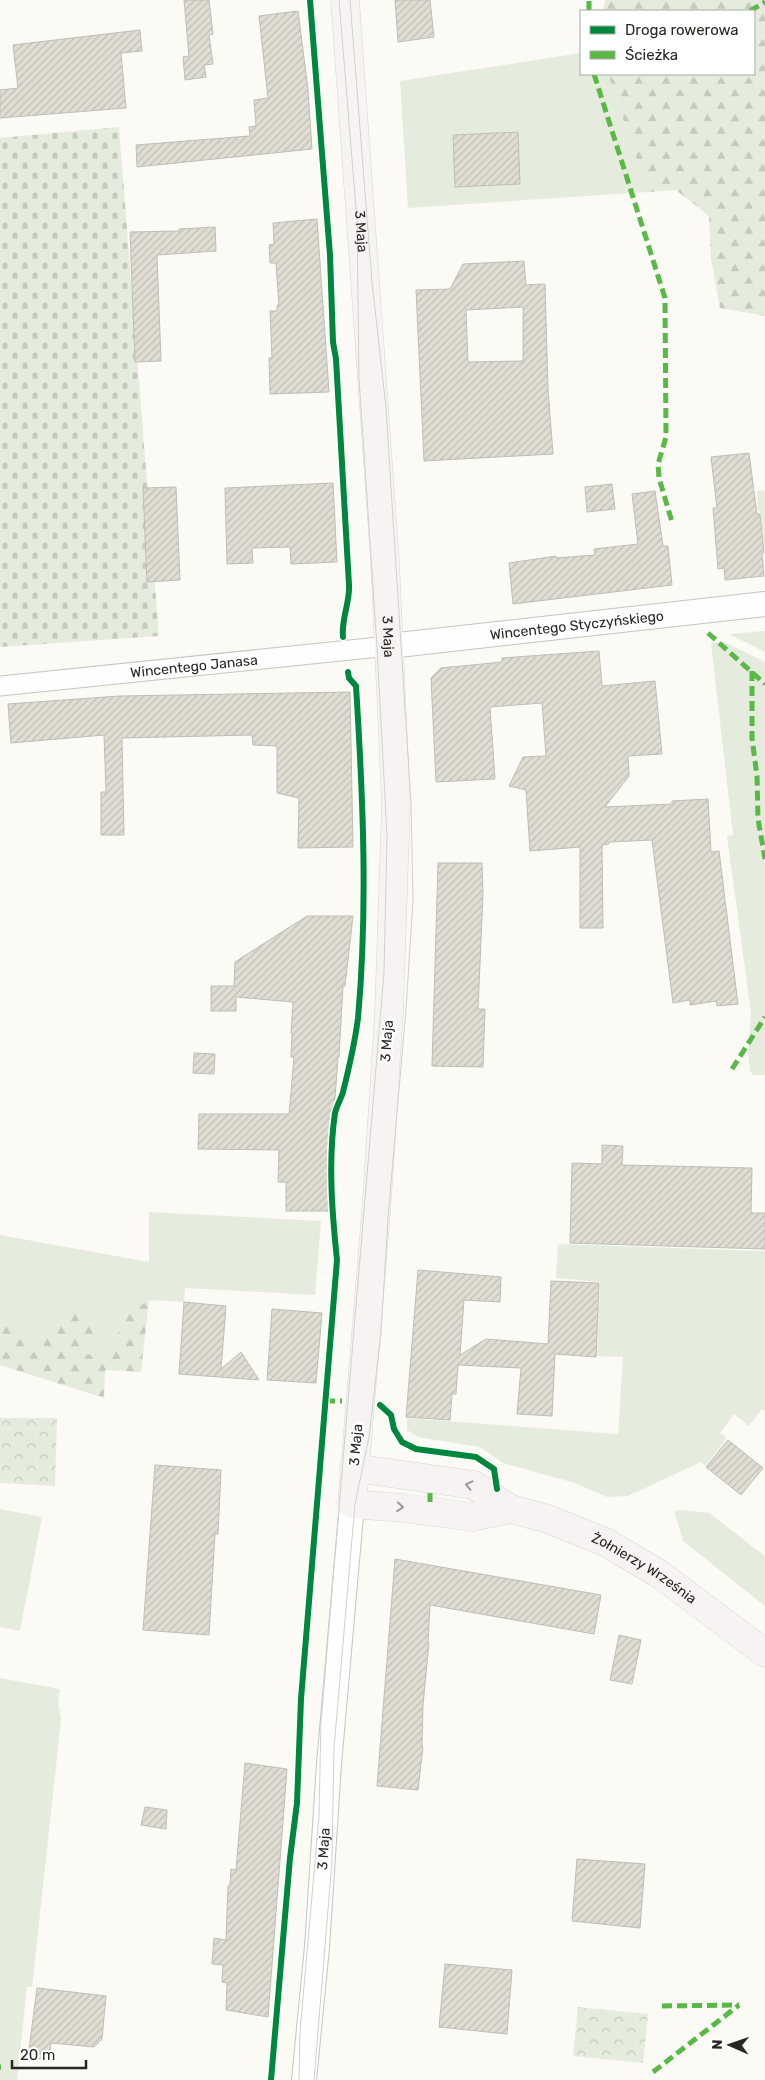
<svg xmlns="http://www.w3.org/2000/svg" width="765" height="2080" font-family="Rubik,sans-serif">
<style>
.green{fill:#e6ecdd}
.forest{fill:url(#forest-firs)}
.cemetery{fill:url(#cemetery-stones)}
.park{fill:url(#park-crowns)}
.building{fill:url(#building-hatch);stroke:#bebeb8;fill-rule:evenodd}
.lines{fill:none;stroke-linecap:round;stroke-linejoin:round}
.minor-casing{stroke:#c6c4bf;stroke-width:21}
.tertiary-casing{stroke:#c6c4bf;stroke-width:26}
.primary-casing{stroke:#d7d6d3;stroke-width:29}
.minor{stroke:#fefefe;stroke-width:19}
.tertiary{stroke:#fefefe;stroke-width:24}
.primary{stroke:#f8f3f3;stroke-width:28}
.tram{stroke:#d0d0cf;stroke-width:1}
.quiet{stroke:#58b947;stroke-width:5;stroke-dasharray:10 5;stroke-linecap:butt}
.cycleway-casing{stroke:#fff;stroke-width:9}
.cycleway{stroke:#00873e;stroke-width:6}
.oneway{stroke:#9b9794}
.labels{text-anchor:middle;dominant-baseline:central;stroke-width:5;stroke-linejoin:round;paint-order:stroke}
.street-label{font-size:14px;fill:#292721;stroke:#fff}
</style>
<defs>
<pattern id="forest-firs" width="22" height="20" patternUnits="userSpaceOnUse" patternTransform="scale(1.25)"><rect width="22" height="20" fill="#e6ecdd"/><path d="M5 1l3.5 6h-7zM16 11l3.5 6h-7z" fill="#c5cabd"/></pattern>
<pattern id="cemetery-stones" width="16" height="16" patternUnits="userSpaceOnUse" patternTransform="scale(1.25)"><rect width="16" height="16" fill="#e6ecdd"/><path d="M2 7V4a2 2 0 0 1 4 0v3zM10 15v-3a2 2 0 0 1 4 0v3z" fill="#c5cabd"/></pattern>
<pattern id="park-crowns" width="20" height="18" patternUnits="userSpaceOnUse" patternTransform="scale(1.25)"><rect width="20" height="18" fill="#e6ecdd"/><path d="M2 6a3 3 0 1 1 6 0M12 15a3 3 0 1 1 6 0" fill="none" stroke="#c5cabd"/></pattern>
<pattern id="building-hatch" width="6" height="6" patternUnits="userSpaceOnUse" patternTransform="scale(1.25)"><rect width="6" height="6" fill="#e0ddd3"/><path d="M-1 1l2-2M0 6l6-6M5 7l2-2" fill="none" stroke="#c0beb5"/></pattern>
</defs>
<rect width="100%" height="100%" fill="#fbfaf5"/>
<g class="green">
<polygon points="581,53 581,74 608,74 648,192 408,208 400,81"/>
<polygon points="765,490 765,552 760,511 758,511 757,491"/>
<polygon points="765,631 765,652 729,634"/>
<polygon points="724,642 765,662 765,1075 753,1075 750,1071 748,1051 751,1013 727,836 733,835 711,643"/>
<polygon points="149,1212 321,1221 315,1295 185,1288 184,1302 149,1300 122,1316 117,1341 102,1358 84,1353 59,1315 46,1336 19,1338 13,1314 0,1315 0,1235 149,1262"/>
<polygon points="558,1244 765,1251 765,1411 762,1409 749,1426 734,1414 720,1433 727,1438 705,1466 701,1462 628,1496 607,1497 575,1483 503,1463 480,1447 418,1437 407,1430 407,1418 618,1434 623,1357 597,1356 600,1282 556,1278"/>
<polygon points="0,1509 42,1517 20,1631 0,1627"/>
<polygon points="680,1510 709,1513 765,1556 765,1606 683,1541 674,1511"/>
<polygon points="0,1678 60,1689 58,1702 61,1720 32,1987 27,1987 17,2080 0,2080"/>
</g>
<g class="forest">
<polygon points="605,0 765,0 765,316 720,308 711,259 709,216 676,190 648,192 608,74 754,74 754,11 603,11"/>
<polygon points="149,1300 141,1372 105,1370 104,1398 0,1365 0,1315 13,1313 20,1338 46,1336 59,1315 83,1313 95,1335 84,1353 102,1358 117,1341 122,1316"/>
</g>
<polygon class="cemetery" points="119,127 159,636 0,647 0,138"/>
<g class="park">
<polygon points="0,1418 57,1418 55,1486 0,1483"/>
<polygon points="578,2007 648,2014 643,2063 573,2056"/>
</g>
<g class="building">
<polygon points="184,0 209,0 213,34 209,35 213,64 204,65 206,77 185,80 183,57 189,56"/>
<polygon points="395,0 430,0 434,37 398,42"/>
<polygon points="298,11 308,90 312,149 137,167 136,145 250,136 249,127 256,126 254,100 268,98 259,16"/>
<polygon points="140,30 142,51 121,53 126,108 0,118 0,90 18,88 13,45"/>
<polygon points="518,132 520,184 455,187 453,135"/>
<polygon points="317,219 329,392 270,394 269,358 272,358 270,311 277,311 277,305 279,305 276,263 270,263 269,245 274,244 273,223"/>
<polygon points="215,227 216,251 157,255 161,361 135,362 130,232 179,231 179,229"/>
<path d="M 524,261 L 526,285 L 545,284 L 548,389 L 553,454 L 424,461 L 416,290 L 450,289 L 463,264 ZM 523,307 L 523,361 L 468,362 L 466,310 Z"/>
<polygon points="749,453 757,514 760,514 764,553 762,554 764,576 725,580 724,568 718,569 713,508 717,508 711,457"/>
<polygon points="333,483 337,562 291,564 290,547 252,548 253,563 227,564 225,488"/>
<polygon points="612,484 615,509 587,512 585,487"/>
<polygon points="176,487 180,580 147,582 143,488"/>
<polygon points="655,491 663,546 668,546 672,585 513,604 509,563 556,556 556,558 595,555 594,549 638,544 632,494"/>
<polygon points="599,651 602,686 655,681 662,754 628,756 629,776 605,807 672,804 672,801 708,799 711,852 719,851 738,1004 717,1006 716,1001 690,1005 690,1000 673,1003 652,840 609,842 609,844 602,845 603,928 580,928 580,847 530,851 526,790 509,786 523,757 546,756 542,703 490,707 495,779 436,782 431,678 441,668 502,662 502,658"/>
<polygon points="350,692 353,847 298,848 299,798 277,793 277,746 253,745 252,735 122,738 124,835 101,835 101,792 106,792 104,735 11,743 8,704 120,696"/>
<polygon points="438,863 482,863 483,894 478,1009 485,1009 483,1067 432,1066"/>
<polygon points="307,916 353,916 345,986 343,986 339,1057 338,1057 332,1139 330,1211 286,1211 286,1182 278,1182 279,1150 198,1149 199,1114 289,1114 294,1057 291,1057 292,1033 291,1033 293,1002 236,997 236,1011 211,1011 211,986 234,986 235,962"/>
<polygon points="194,1053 215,1054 214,1074 193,1073"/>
<polygon points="602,1145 623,1146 622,1165 752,1168 751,1213 765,1213 765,1249 570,1243 572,1163 602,1164"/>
<polygon points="418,1270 501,1277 500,1302 464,1300 460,1355 486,1339 548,1344 551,1281 599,1283 596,1357 555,1354 552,1416 517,1414 521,1368 458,1365 456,1394 452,1394 450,1420 406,1417"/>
<polygon points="184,1302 226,1306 221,1369 241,1352 259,1380 179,1374"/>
<polygon points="272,1309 322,1313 316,1383 267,1380"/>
<polygon points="728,1440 763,1468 741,1495 706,1467"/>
<polygon points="155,1465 221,1470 218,1534 215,1534 209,1635 143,1630"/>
<polygon points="395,1559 601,1595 594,1634 430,1605 428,1642 429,1643 423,1705 422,1746 423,1747 418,1790 377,1786"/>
<polygon points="619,1635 641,1640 632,1684 610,1680"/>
<polygon points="245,1763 287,1769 268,2017 226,2010 227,1983 222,1982 223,1965 212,1964 214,1938 226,1940 228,1886 230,1886 231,1869 236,1870"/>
<polygon points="145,1807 167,1810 166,1829 141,1825"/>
<polygon points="577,1859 645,1864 640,1928 572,1921"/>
<polygon points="445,1964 512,1970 507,2034 439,2027"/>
<polygon points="37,1988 106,1996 102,2039 94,2047 51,2043 49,2060 28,2057"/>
</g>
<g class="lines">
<defs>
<g id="minor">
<path id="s1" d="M 0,686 L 389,646"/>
</g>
<g id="tertiary">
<path id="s2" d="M 389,646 L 765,604"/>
<path id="s3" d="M 304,2080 L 317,1947 L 329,1764 L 352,1504"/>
</g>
<g id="primary">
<path id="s4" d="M 345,0 L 385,561 L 396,804 L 389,1012 L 377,1200 L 352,1504 L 404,1508 L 472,1517 L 511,1509"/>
<path id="s5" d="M 354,1468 L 474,1485 L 511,1509 L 548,1519 L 605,1542 L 661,1575 L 765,1653"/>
</g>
</defs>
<use href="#minor" class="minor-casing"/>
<use href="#tertiary" class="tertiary-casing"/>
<use href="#primary" class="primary-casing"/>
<use href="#minor" class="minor"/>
<use href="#tertiary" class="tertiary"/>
<use href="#primary" class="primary"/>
<g class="tram">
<polyline points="299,2080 300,2032 319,1816 321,1722 384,973 387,836 377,647 359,378 357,220 339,0"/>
<polyline points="314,2080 332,1861 334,1748 355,1504 369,1437 381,1333 388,1218 406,1009 413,899 411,803 386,408 372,282 350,0"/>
</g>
<g class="quiet">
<polyline points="589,11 589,0"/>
<polyline points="750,11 765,2"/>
<polyline points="594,74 665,298 666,437 658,464 659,478 672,522"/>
<polyline points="708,633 765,684"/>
<polyline points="752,671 752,738 757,776 758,819 765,859"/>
<polyline points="732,1069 765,1017"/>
<polyline points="325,1401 342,1401"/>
<polyline points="430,1502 430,1493"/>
<polyline points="662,2006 739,2005"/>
<polyline points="0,2067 1,2067"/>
<polyline points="653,2072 739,2005"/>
</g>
<defs>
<g id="cycleway">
<path d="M 310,0 L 330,255 L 333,342 L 336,359 L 349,585 C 350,603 341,619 343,637"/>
<polyline points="380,1405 391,1415 394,1429 402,1442 416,1449 476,1457 494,1469 497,1489"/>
<path d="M 271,2080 L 290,1858 L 297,1803 L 301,1699 L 337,1260 C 332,1212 328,1161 335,1113 C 337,1105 341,1099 343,1092 C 349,1068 355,1042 358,1018 C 368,907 363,797 356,686 L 349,678 L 348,672"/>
</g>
</defs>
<use href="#cycleway" class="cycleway-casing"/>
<use href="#cycleway" class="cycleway"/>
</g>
<defs><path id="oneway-chevron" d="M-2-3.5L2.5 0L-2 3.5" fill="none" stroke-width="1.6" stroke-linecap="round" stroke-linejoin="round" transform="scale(1.25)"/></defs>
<g class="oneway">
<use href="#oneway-chevron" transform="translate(469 1485) rotate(-167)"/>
<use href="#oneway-chevron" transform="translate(400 1507) rotate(5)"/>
</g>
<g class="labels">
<g class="street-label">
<text stroke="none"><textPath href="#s4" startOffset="232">3 Maja</textPath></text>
<text stroke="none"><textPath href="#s2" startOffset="189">Wincentego Styczyńskiego</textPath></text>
<text stroke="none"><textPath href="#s4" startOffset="638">3 Maja</textPath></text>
<text stroke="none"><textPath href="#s1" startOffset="195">Wincentego Janasa</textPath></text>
<text transform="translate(387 1041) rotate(-86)">3 Maja</text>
<text transform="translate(356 1445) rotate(-85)">3 Maja</text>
<text stroke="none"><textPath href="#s5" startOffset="312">Żołnierzy Września</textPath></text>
<text stroke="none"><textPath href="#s3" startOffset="232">3 Maja</textPath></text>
</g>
</g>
<rect x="580" y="10" width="175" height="65" fill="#ffffff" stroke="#a9a9a6"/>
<rect x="590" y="26" width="25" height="8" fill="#00873e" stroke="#a9a9a6"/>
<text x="625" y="35" font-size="15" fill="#292721">Droga rowerowa</text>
<rect x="590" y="51" width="25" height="8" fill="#58b947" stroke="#a9a9a6"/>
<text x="625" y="60" font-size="15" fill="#292721">Ścieżka</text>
<g transform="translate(730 2045) rotate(272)" stroke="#ffffff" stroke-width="4" paint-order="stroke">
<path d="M0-4L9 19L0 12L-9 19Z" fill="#292721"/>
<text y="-8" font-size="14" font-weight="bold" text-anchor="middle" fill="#292721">N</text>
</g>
<path d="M12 2060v8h74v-8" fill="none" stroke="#292721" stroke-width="2.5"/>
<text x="20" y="2060" font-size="15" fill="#292721" stroke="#ffffff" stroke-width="4" paint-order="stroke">20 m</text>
</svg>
